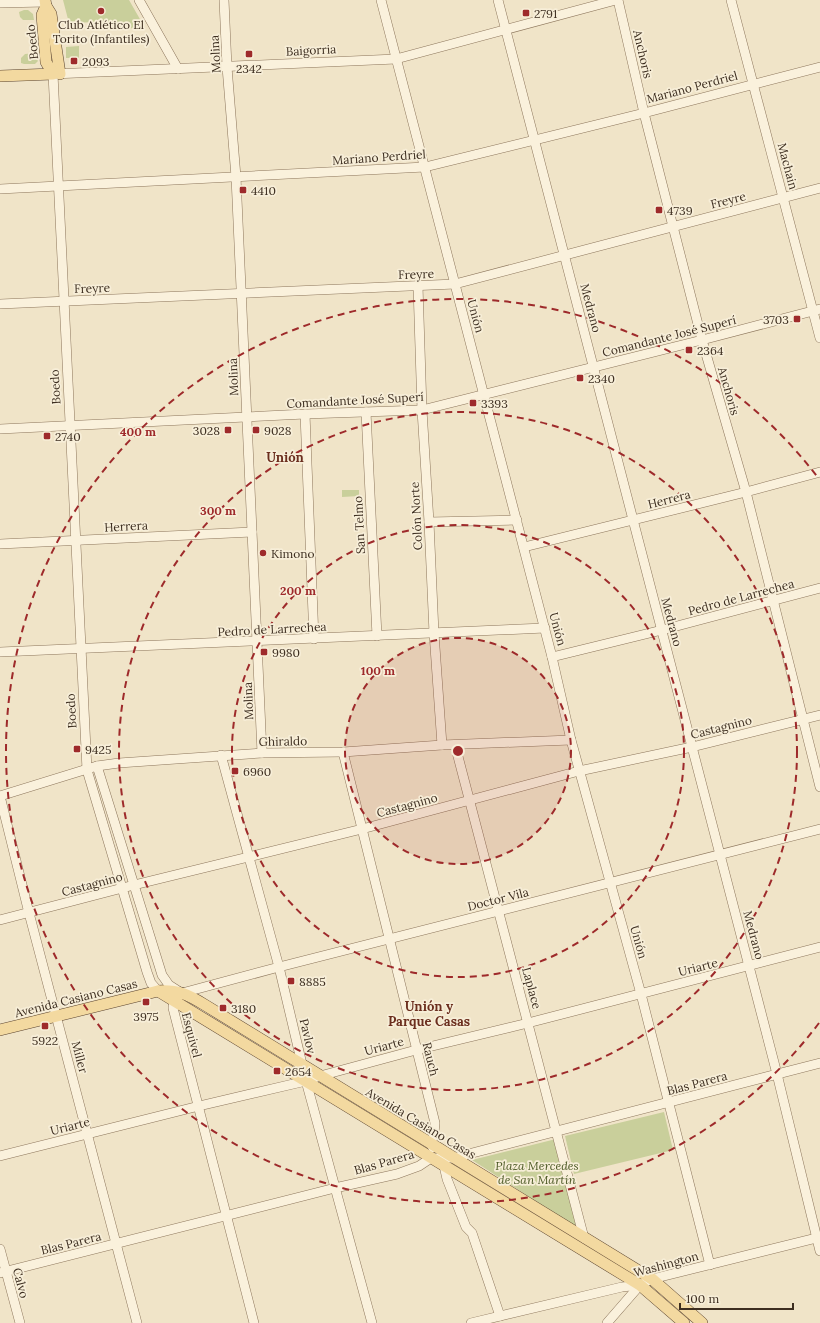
<svg xmlns="http://www.w3.org/2000/svg" width="820" height="1323" font-family="Lora,serif">
<style>
.green{fill:#c9cf9b}
.lines{fill:none;stroke-linecap:round;stroke-linejoin:round}
.minor-casing{stroke:#8d765c;stroke-width:10}
.major-casing{stroke:#5b4430;stroke-width:12}
.minor{stroke:#faf1dc;stroke-width:9}
.major{stroke:#f3d9a0;stroke-width:11}
.ring{fill:none;stroke:#9e2a2b;stroke-width:2;stroke-dasharray:7 5}
.poi-dot{fill:#9e2a2b;stroke:#f7eed8;stroke-width:1.5}
.labels{text-anchor:middle;dominant-baseline:central;stroke-width:3.5;stroke-linejoin:round;paint-order:stroke}
.poi-label{font-size:12px;fill:#3d2e20;stroke:#f7eed8;text-anchor:start}
.street-label{font-size:12px;fill:#3d2e20;stroke:#f7eed8}
.park-label{font-size:12px;font-style:italic;fill:#4d5a26;stroke:#f7eed8}
.neighbourhood-label{font-size:13px;font-weight:bold;fill:#6b2e1e;stroke:#f7eed8}
.centre{fill:#9e2a2b;stroke:#f7eed8;stroke-width:2}
.ring-label{font-size:12px;text-anchor:middle;font-weight:bold;fill:#9e2a2b;stroke:#f7eed8;stroke-width:3.5;stroke-linejoin:round;paint-order:stroke}
</style>
<rect width="100%" height="100%" fill="#f0e4c8"/>
<g class="green">
<polygon points="63,0 129,0 145,28 97,29 97,22 69,23"/>
<polygon points="24,10 28,10 33,14 34,20 23,20 20,17 19,12"/>
<polygon points="79,46 79,58 66,58 66,47"/>
<polygon points="37,53 38,61 35,64 24,64 21,63 21,58 25,54"/>
<polygon points="342,490 359,490 359,496 342,497"/>
<polygon points="664,1112 673,1150 574,1174 565,1136"/>
<polygon points="556,1139 579,1229 472,1160"/>
</g>
<g class="lines">
<defs>
<g id="minor">
<polyline points="139,0 178,69"/>
<polyline points="224,0 227,67 236,177 262,753"/>
<polyline points="381,0 552,657 571,740 641,994 710,1265"/>
<polyline points="498,0 777,1074 820,1251"/>
<polyline points="618,0 644,113 702,340 746,492 820,787"/>
<polyline points="731,0 820,338"/>
<polyline points="0,3 45,2"/>
<polyline points="0,189 425,167 644,113 820,67"/>
<polyline points="418,286 422,410 429,522 434,633 442,745"/>
<polyline points="0,304 455,284 820,188"/>
<polyline points="366,412 377,636"/>
<polyline points="305,414 314,639"/>
<polyline points="0,429 305,414 422,410 702,340 820,309"/>
<polyline points="429,522 517,520"/>
<polyline points="0,544 252,532"/>
<polyline points="524,547 746,492 820,472"/>
<polyline points="0,652 545,628"/>
<polyline points="552,657 662,630 820,588"/>
<polyline points="455,745 584,1238"/>
<polyline points="343,752 435,1123 434,1133 431,1144 433,1148"/>
<polyline points="221,755 279,967 306,1081 372,1323"/>
<polyline points="97,766 162,975 169,985 180,992"/>
<polyline points="0,920 134,885 362,829 579,771 692,747 820,715"/>
<polyline points="158,991 151,983 147,972 87,770 53,74 396,59 616,0"/>
<polyline points="182,993 279,967 820,829"/>
<polyline points="178,997 174,1001 173,1008 254,1323"/>
<polyline points="0,1156 199,1106 306,1081 320,1076 416,1050 528,1023 820,947"/>
<polyline points="442,1162 444,1166 447,1179 466,1227 472,1233 500,1316"/>
<polyline points="0,1249 20,1323"/>
<polyline points="0,1273 335,1188 397,1174 419,1166 431,1158 453,1158 820,1063"/>
<polyline points="137,1323 29,913 0,796 97,766 119,763 262,753 343,752 442,745 571,740"/>
<polyline points="471,1323 622,1287 640,1285 652,1279 820,1237"/>
<polyline points="607,1323 640,1285"/>
</g>
<g id="major">
<polyline points="46,6 51,14 60,74"/>
<polyline points="0,76 53,74 46,62 42,15 46,6 45,0"/>
<polyline points="158,991 640,1285 684,1323"/>
<path d="M 0,1030 L 158,991 C 179,990 187,994 205,1005 L 652,1279 L 702,1323"/>
</g>
</defs>
<use href="#minor" class="minor-casing"/>
<use href="#major" class="major-casing"/>
<use href="#minor" class="minor"/>
<use href="#major" class="major"/>
</g>
<circle cx="458" cy="751" r="113" fill="#9e2a2b" fill-opacity=".12"/>
<g class="ring">
<circle cx="458" cy="751" r="113"/>
<circle cx="458" cy="751" r="226"/>
<circle cx="458" cy="751" r="339"/>
<path d="M819 1023A452 452 0 1 1 819 479"/>
</g>
<g class="poi-dot">
<circle cx="101" cy="11" r="4"/>
<rect x="522" y="9" width="8" height="8" rx="2"/>
<rect x="245" y="50" width="8" height="8" rx="2"/>
<rect x="70" y="57" width="8" height="8" rx="2"/>
<rect x="239" y="186" width="8" height="8" rx="2"/>
<rect x="655" y="206" width="8" height="8" rx="2"/>
<rect x="793" y="315" width="8" height="8" rx="2"/>
<rect x="685" y="346" width="8" height="8" rx="2"/>
<rect x="576" y="374" width="8" height="8" rx="2"/>
<rect x="469" y="399" width="8" height="8" rx="2"/>
<rect x="224" y="426" width="8" height="8" rx="2"/>
<rect x="252" y="426" width="8" height="8" rx="2"/>
<rect x="43" y="432" width="8" height="8" rx="2"/>
<circle cx="263" cy="553" r="4"/>
<rect x="260" y="648" width="8" height="8" rx="2"/>
<rect x="73" y="745" width="8" height="8" rx="2"/>
<rect x="231" y="767" width="8" height="8" rx="2"/>
<rect x="287" y="977" width="8" height="8" rx="2"/>
<rect x="142" y="998" width="8" height="8" rx="2"/>
<rect x="219" y="1004" width="8" height="8" rx="2"/>
<rect x="41" y="1022" width="8" height="8" rx="2"/>
<rect x="273" y="1067" width="8" height="8" rx="2"/>
</g>
<g class="labels">
<g class="poi-label">
<text x="534" y="13">2791</text>
<text x="101" y="24" text-anchor="middle">Club Atlético El<tspan x="101" dy="14">Torito (Infantiles)</tspan></text>
<text x="82" y="61">2093</text>
<text x="249" y="68" text-anchor="middle">2342</text>
<text x="251" y="190">4410</text>
<text x="667" y="210">4739</text>
<text x="789" y="319" text-anchor="end">3703</text>
<text x="697" y="350">2364</text>
<text x="588" y="378">2340</text>
<text x="481" y="403">3393</text>
<text x="220" y="430" text-anchor="end">3028</text>
<text x="264" y="430">9028</text>
<text x="55" y="436">2740</text>
<text x="271" y="553">Kimono</text>
<text x="272" y="652">9980</text>
<text x="85" y="749">9425</text>
<text x="243" y="771">6960</text>
<text x="299" y="981">8885</text>
<text x="231" y="1008">3180</text>
<text x="146" y="1016" text-anchor="middle">3975</text>
<text x="45" y="1040" text-anchor="middle">5922</text>
<text x="285" y="1071">2654</text>
</g>
<g class="street-label">
<text transform="translate(32 42) rotate(-96)">Boedo</text>
<text transform="translate(311 50) rotate(-3)">Baigorria</text>
<text transform="translate(215 54) rotate(-93)">Molina</text>
<text transform="translate(643 54) rotate(77)">Anchoris</text>
<text transform="translate(692 87) rotate(-15)">Mariano Perdriel</text>
<text transform="translate(379 157) rotate(-4)">Mariano Perdriel</text>
<text transform="translate(788 166) rotate(75)">Machain</text>
<text transform="translate(728 200) rotate(-14)">Freyre</text>
<text transform="translate(416 274) rotate(-2)">Freyre</text>
<text transform="translate(92 288) rotate(-2)">Freyre</text>
<text transform="translate(591 308) rotate(75)">Medrano</text>
<text transform="translate(476 316) rotate(75)">Unión</text>
<text transform="translate(669 336) rotate(-14)">Comandante José Superí</text>
<text transform="translate(233 377) rotate(-92)">Molina</text>
<text transform="translate(55 387) rotate(-93)">Boedo</text>
<text transform="translate(729 391) rotate(74)">Anchoris</text>
<text transform="translate(355 400) rotate(-3)">Comandante José Superí</text>
<text transform="translate(669 499) rotate(-14)">Herrera</text>
<text transform="translate(416 516) rotate(-93)">Colón Norte</text>
<text transform="translate(359 525) rotate(-93)">San Telmo</text>
<text transform="translate(126 526) rotate(-3)">Herrera</text>
<text transform="translate(741 597) rotate(-15)">Pedro de Larrechea</text>
<text transform="translate(672 622) rotate(75)">Medrano</text>
<text transform="translate(272 629) rotate(-3)">Pedro de Larrechea</text>
<text transform="translate(558 629) rotate(75)">Unión</text>
<text transform="translate(248 701) rotate(-92)">Molina</text>
<text transform="translate(71 711) rotate(-93)">Boedo</text>
<text transform="translate(721 727) rotate(-14)">Castagnino</text>
<text transform="translate(283 741) rotate(-1)">Ghiraldo</text>
<text transform="translate(407 805) rotate(-15)">Castagnino</text>
<text transform="translate(92 884) rotate(-15)">Castagnino</text>
<text transform="translate(498 899) rotate(-14)">Doctor Vila</text>
<text transform="translate(754 935) rotate(75)">Medrano</text>
<text transform="translate(639 942) rotate(74)">Unión</text>
<text transform="translate(698 967) rotate(-14)">Uriarte</text>
<text transform="translate(532 988) rotate(75)">Laplace</text>
<text transform="translate(76 998) rotate(-14)">Avenida Casiano Casas</text>
<text transform="translate(192 1035) rotate(75)">Esquivel</text>
<text transform="translate(308 1036) rotate(77)">Pavlov</text>
<text transform="translate(384 1046) rotate(-15)">Uriarte</text>
<text transform="translate(80 1057) rotate(75)">Miller</text>
<text transform="translate(431 1059) rotate(76)">Rauch</text>
<text transform="translate(697 1083) rotate(-15)">Blas Parera</text>
<text transform="translate(421 1123) rotate(31)">Avenida Casiano Casas</text>
<text transform="translate(70 1126) rotate(-14)">Uriarte</text>
<text transform="translate(384 1162) rotate(-16)">Blas Parera</text>
<text transform="translate(71 1243) rotate(-14)">Blas Parera</text>
<text transform="translate(666 1264) rotate(-15)">Washington</text>
<text transform="translate(21 1283) rotate(75)">Calvo</text>
</g>
<g class="park-label">
<text x="537" y="1165">Plaza Mercedes<tspan x="537" dy="14">de San Martín</tspan></text>
</g>
<g class="neighbourhood-label">
<text x="285" y="457">Unión</text>
<text x="429" y="1006">Unión y<tspan x="429" dy="15">Parque Casas</tspan></text>
</g>
</g>
<circle cx="458" cy="751" r="6" class="centre"/>
<g class="ring-label">
<text x="138" y="436">400 m</text>
<text x="218" y="515">300 m</text>
<text x="298" y="595">200 m</text>
<text x="378" y="675">100 m</text>
</g>
<path d="M680 1303v6h113v-6" fill="none" stroke="#3d2e20" stroke-width="2"/>
<text x="686" y="1303" font-size="12" fill="#3d2e20" stroke="#f7eed8" stroke-width="3" paint-order="stroke">100 m</text>
</svg>
